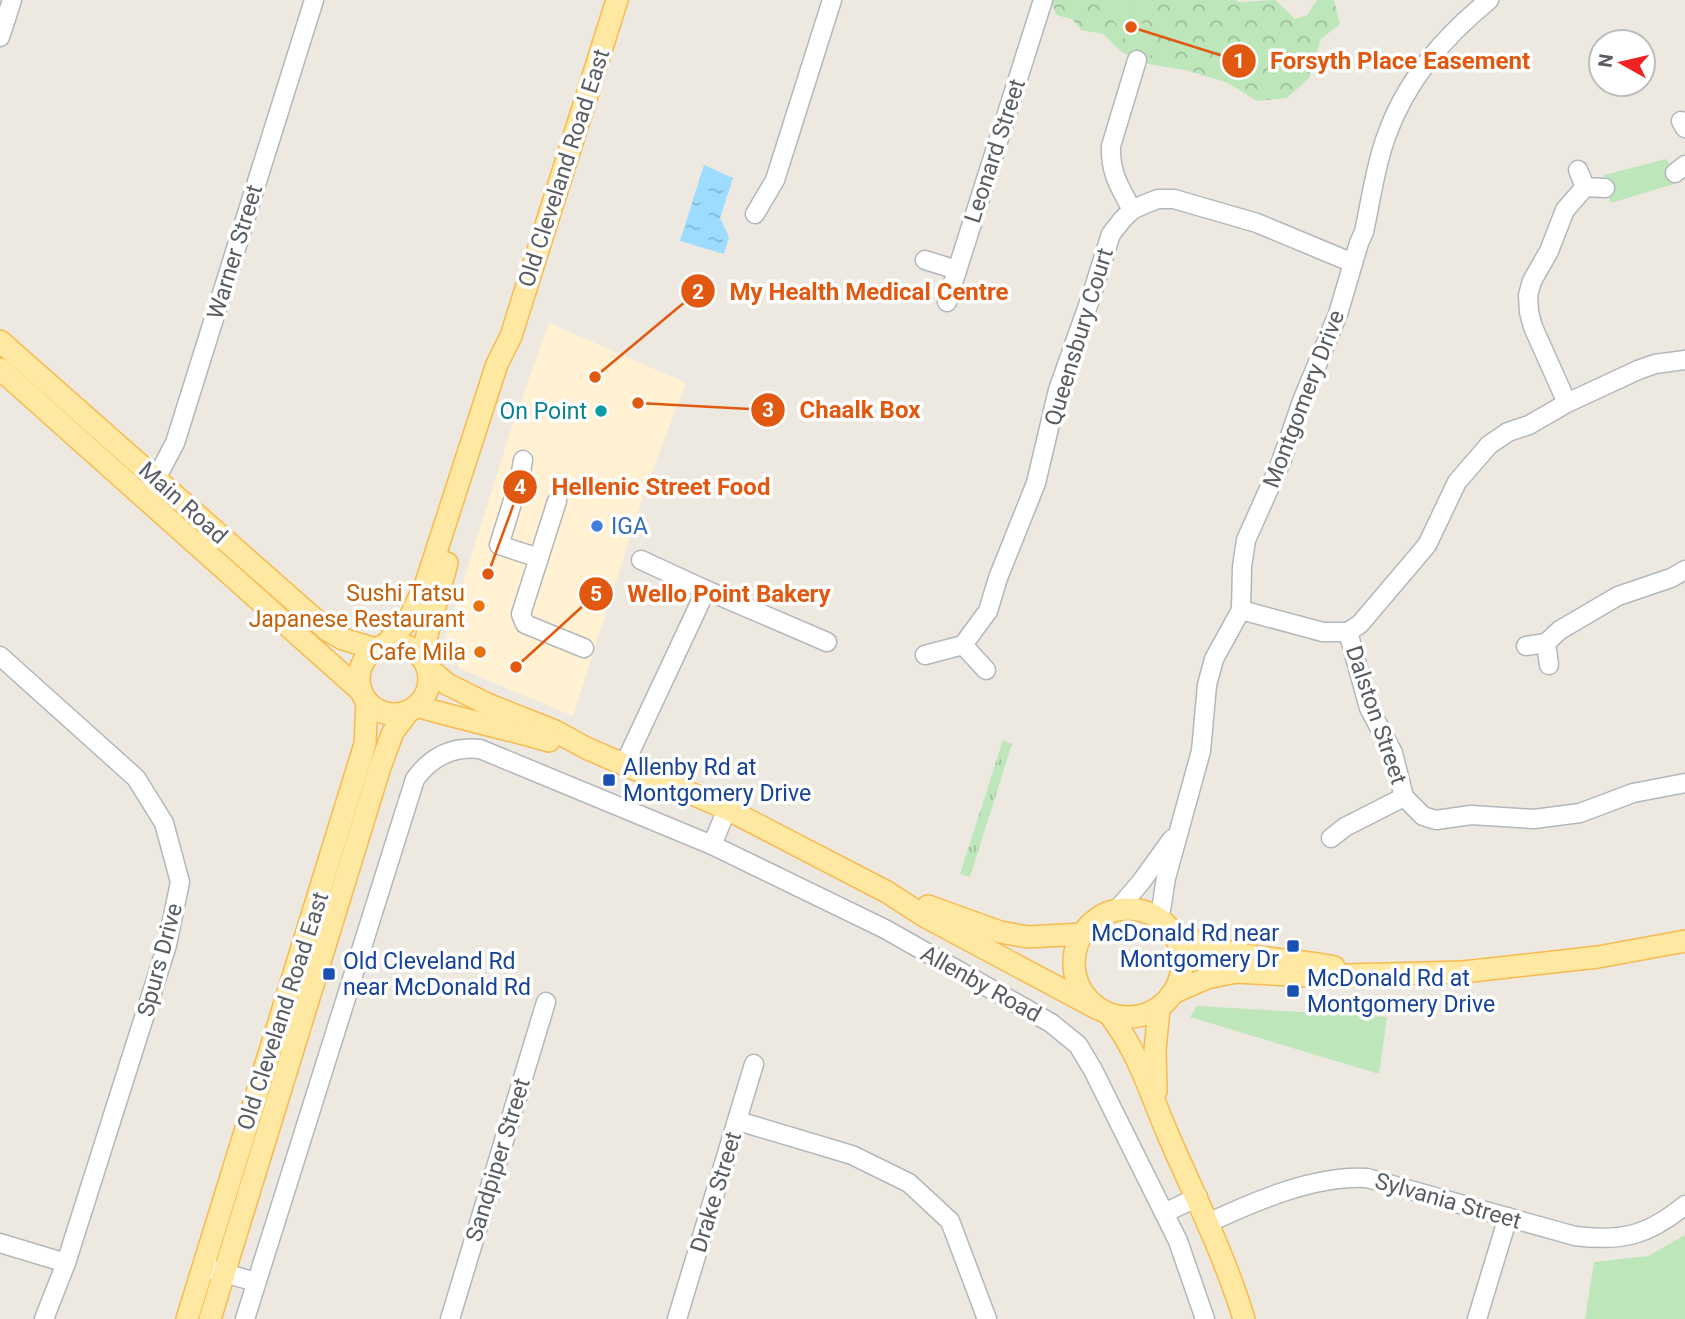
<svg xmlns="http://www.w3.org/2000/svg" width="1685" height="1319" font-family="Roboto,sans-serif">
<style>
.commercial{fill:#fff1d2}
.grass{fill:url(#grass-tufts)}
.forest{fill:url(#forest-crowns)}
.park{fill:#bee6bb}
.water{fill:url(#water-ripples)}
.lines{fill:none;stroke-linecap:round;stroke-linejoin:round}
.minor-casing{stroke:#b3b7bc;stroke-width:21}
.major-casing{stroke:#f7ba4f;stroke-width:24}
.minor{stroke:#fff;stroke-width:18}
.major{stroke:#ffe8a2;stroke-width:21}
.culture-dot{fill:#0f9aa8;stroke:#fff;stroke-width:2.5}
.shop-dot{fill:#3f7fe0;stroke:#fff;stroke-width:2.5}
.food-dot{fill:#e8710a;stroke:#fff;stroke-width:2.5}
.transit-dot{fill:#1a4fb4;stroke:#fff;stroke-width:2.5}
.labels{text-anchor:middle;dominant-baseline:central;stroke-width:7;stroke-linejoin:round;paint-order:stroke}
.street-label{font-size:23px;fill:#595d62;stroke:#fff}
.culture-label{font-size:23px;fill:#0d838f;stroke:#fff;text-anchor:end}
.shop-label{font-size:23px;fill:#366cbe;stroke:#fff;text-anchor:start}
.food-label{font-size:23px;fill:#c56008;stroke:#fff;text-anchor:end}
.transit-label{font-size:23px;fill:#164399;stroke:#fff;text-anchor:start}
.leader{fill:none;stroke:#e15910;stroke-width:2.5}
.callout-dot{fill:#e15910;stroke:#fff;stroke-width:2.5}
.mark-label{font-size:21px;text-anchor:middle;font-weight:bold;fill:#fff}
.callout-label{font-size:24px;text-anchor:middle;font-weight:bold;fill:#e15910;stroke:#fff;stroke-width:7;stroke-linejoin:round;paint-order:stroke}
</style>
<defs>
<pattern id="grass-tufts" width="24" height="20" patternUnits="userSpaceOnUse" patternTransform="scale(1.75)"><rect width="24" height="20" fill="#bee6bb"/><path d="M3 7l-1-3M5 7V3M7 7l1-3M15 17l-1-3M17 17v-4M19 17l1-3" fill="none" stroke="#9dbe9b"/></pattern>
<pattern id="forest-crowns" width="20" height="18" patternUnits="userSpaceOnUse" patternTransform="scale(1.75)"><rect width="20" height="18" fill="#bee6bb"/><path d="M2 6a3 3 0 1 1 6 0M12 15a3 3 0 1 1 6 0" fill="none" stroke="#9dbe9b"/></pattern>
<pattern id="water-ripples" width="26" height="14" patternUnits="userSpaceOnUse" patternTransform="scale(1.75)"><rect width="26" height="14" fill="#9ddcff"/><path d="M2 4q2-2 4 0t4 0M15 11q2-2 4 0t4 0" fill="none" stroke="#83b6d2"/></pattern>
</defs>
<rect width="100%" height="100%" fill="#ede9e0"/>
<polygon class="commercial" points="549,323 686,383 645,490 573,716 459,668 445,640 511,429"/>
<polygon class="grass" points="1003,740 1012,744 970,877 960,874"/>
<polygon class="forest" points="1051,0 1236,0 1239,2 1275,0 1295,19 1307,15 1317,0 1334,0 1340,24 1321,39 1309,78 1287,98 1257,101 1228,83 1185,70 1142,63 1119,50 1103,34 1081,30 1072,19 1056,15"/>
<g class="park">
<polygon points="1101,0 1130,0 1162,59 1131,49"/>
<polygon points="1666,159 1675,173 1677,183 1611,203 1605,188 1604,175"/>
<polygon points="1197,1006 1387,1017 1379,1074 1190,1017"/>
<polygon points="1685,1235 1685,1319 1585,1319 1594,1262 1648,1256"/>
</g>
<polygon class="water" points="704,165 733,178 720,218 729,237 724,254 680,241"/>
<g class="lines">
<defs>
<g id="minor">
<polyline points="0,37 12,0"/>
<polyline points="1681,121 1685,128"/>
<polyline points="1578,170 1585,187 1605,188"/>
<polyline points="1675,173 1685,165"/>
<path d="M 1132,210 C 1120,187 1110,174 1111,146 L 1137,60"/>
<polyline points="755,214 775,180 832,0"/>
<polyline points="925,260 957,270"/>
<polyline points="947,302 1043,0"/>
<polyline points="1567,403 1533,327 1529,312 1528,295 1532,281 1549,251 1565,210 1585,187"/>
<polyline points="523,460 520,478 499,545 539,558"/>
<polyline points="150,490 175,443 314,0"/>
<polyline points="557,501 521,614 525,624 584,648"/>
<polyline points="641,560 706,590"/>
<polyline points="1241,610 1323,632 1348,632 1360,624 1427,545 1457,482 1489,445 1508,432 1529,425 1567,403 1638,370 1655,364 1685,360"/>
<polyline points="1348,632 1369,708 1393,753 1404,797 1423,816 1436,820 1471,815 1534,819 1580,813 1633,793 1685,783"/>
<polyline points="1546,643 1549,665"/>
<polyline points="963,645 986,670"/>
<polyline points="1526,646 1546,643 1560,630 1618,596 1671,578 1685,570"/>
<polyline points="925,655 963,645 988,611 998,578 1036,483 1058,390 1092,294 1111,234 1122,220 1132,210 1145,204 1158,199 1174,199 1257,223 1353,263"/>
<polyline points="0,656 136,778 164,823 180,882 167,945 66,1263 44,1319"/>
<polyline points="624,765 706,590 827,642"/>
<polyline points="1331,838 1345,827 1404,797"/>
<polyline points="712,845 727,809"/>
<polyline points="1116,911 1141,882 1172,839"/>
<path d="M 1157,918 L 1161,910 L 1166,878 L 1201,751 L 1207,685 L 1214,659 L 1241,610 L 1242,567 L 1246,540 L 1281,462 L 1302,401 L 1338,314 L 1359,243 L 1364,232 C 1371,200 1375,167 1386,137 C 1406,80 1444,37 1489,0"/>
<polyline points="738,1121 852,1155 909,1183 950,1221 987,1319"/>
<polyline points="1164,1213 1198,1197"/>
<path d="M 1208,1223 C 1255,1201 1315,1175 1367,1178 L 1575,1236 C 1622,1242 1649,1235 1685,1205"/>
<polyline points="0,1243 66,1263"/>
<polyline points="213,1270 256,1282"/>
<path d="M 245,1319 L 415,779 C 431,757 452,746 480,749 L 712,845 L 885,929 L 1051,1023 L 1078,1045 L 1093,1070 L 1178,1241 L 1205,1319"/>
<polyline points="450,1319 546,1002"/>
<polyline points="677,1319 754,1064"/>
<polyline points="1477,1319 1508,1217"/>
</g>
<g id="major">
<polyline points="0,341 327,630 343,639 375,649"/>
<polyline points="0,369 361,691"/>
<circle cx="394" cy="679" r="35"/>
<polyline points="385,645 409,619 426,583 497,364 511,336 617,0"/>
<polyline points="421,657 447,563"/>
<polyline points="427,667 447,684 487,704 555,731 586,748 727,809 887,892 924,916 1098,1009"/>
<path d="M 416,706 C 460,719 505,728 549,741"/>
<polyline points="928,906 1000,932 1028,937 1083,934"/>
<circle cx="1128" cy="963" r="54"/>
<path d="M 1172,933 C 1193,941 1213,949 1235,953 C 1268,960 1301,960 1334,967"/>
<polyline points="1173,993 1207,978 1236,972 1308,976 1463,972 1598,957 1685,941"/>
<path d="M 1109,1014 C 1138,1052 1148,1087 1166,1130 C 1193,1193 1224,1253 1244,1319"/>
<polyline points="1156,1091 1155,1050 1159,1008"/>
<polyline points="187,1319 365,744 367,701"/>
<polyline points="210,1319 380,767 393,732 409,711"/>
</g>
</defs>
<use href="#minor" class="minor-casing"/>
<use href="#major" class="major-casing"/>
<use href="#minor" class="minor"/>
<use href="#major" class="major"/>
</g>
<circle class="culture-dot" cx="601" cy="411" r="7"/>
<circle class="shop-dot" cx="597" cy="526" r="7"/>
<g class="food-dot">
<circle cx="479" cy="606" r="7"/>
<circle cx="480" cy="652" r="7"/>
</g>
<g class="transit-dot">
<rect x="602" y="773" width="14" height="14" rx="3.5"/>
<rect x="1286" y="939" width="14" height="14" rx="3.5"/>
<rect x="322" y="967" width="14" height="14" rx="3.5"/>
<rect x="1286" y="984" width="14" height="14" rx="3.5"/>
</g>
<g class="labels">
<g class="street-label">
<text transform="translate(995 151) rotate(-72)">Leonard Street</text>
<text transform="translate(564 168) rotate(-72)">Old Cleveland Road East</text>
<text transform="translate(235 252) rotate(-73)">Warner Street</text>
<text transform="translate(1079 337) rotate(-73)">Queensbury Court</text>
<text transform="translate(1304 399) rotate(-69)">Montgomery Drive</text>
<text transform="translate(183 503) rotate(42)">Main Road</text>
<text transform="translate(1376 715) rotate(71)">Dalston Street</text>
<text transform="translate(160 960) rotate(-75)">Spurs Drive</text>
<text transform="translate(981 984) rotate(29)">Allenby Road</text>
<text transform="translate(283 1011) rotate(-72)">Old Cleveland Road East</text>
<text transform="translate(498 1160) rotate(-73)">Sandpiper Street</text>
<text transform="translate(716 1192) rotate(-73)">Drake Street</text>
<text transform="translate(1448 1201) rotate(16)">Sylvania Street</text>
</g>
<g class="culture-label">
<text x="587" y="411">On Point</text>
</g>
<g class="shop-label">
<text x="611" y="526">IGA</text>
</g>
<g class="food-label">
<text x="465" y="593">Sushi Tatsu<tspan x="465" dy="26">Japanese Restaurant</tspan></text>
<text x="466" y="652">Cafe Mila</text>
</g>
<g class="transit-label">
<text x="623" y="767">Allenby Rd at<tspan x="623" dy="26">Montgomery Drive</tspan></text>
<text x="1279" y="933" text-anchor="end">McDonald Rd near<tspan x="1279" dy="26">Montgomery Dr</tspan></text>
<text x="343" y="961">Old Cleveland Rd<tspan x="343" dy="26">near McDonald Rd</tspan></text>
<text x="1307" y="978">McDonald Rd at<tspan x="1307" dy="26">Montgomery Drive</tspan></text>
</g>
</g>
<path class="leader" d="M1131 27L1239 61M595 377L698 291M638 403L768 410M488 574L520 487M516 667L596 594"/>
<g class="callout-dot">
<circle cx="1131" cy="27" r="7"/>
<circle cx="595" cy="377" r="7"/>
<circle cx="638" cy="403" r="7"/>
<circle cx="488" cy="574" r="7"/>
<circle cx="516" cy="667" r="7"/>
<circle cx="1239" cy="61" r="18"/>
<circle cx="698" cy="291" r="18"/>
<circle cx="768" cy="410" r="18"/>
<circle cx="520" cy="487" r="18"/>
<circle cx="596" cy="594" r="18"/>
</g>
<g class="mark-label">
<text x="1239" y="68">1</text>
<text x="698" y="299">2</text>
<text x="768" y="417">3</text>
<text x="520" y="494">4</text>
<text x="596" y="601">5</text>
</g>
<g class="callout-label">
<text x="1400" y="69">Forsyth Place Easement</text>
<text x="869" y="300">My Health Medical Centre</text>
<text x="860" y="418">Chaalk Box</text>
<text x="661" y="495">Hellenic Street Food</text>
<text x="729" y="602">Wello Point Bakery</text>
</g>
<g transform="translate(1622 63) rotate(278)"><circle r="33" fill="#ffffff" stroke="#bdbec0" stroke-width="2"/>
<path d="M0-5L12 26L0 18L-12 26Z" fill="#f02323"/>
<text y="-10" font-size="19" font-weight="bold" text-anchor="middle" fill="#595d62">N</text>
</g>
</svg>
